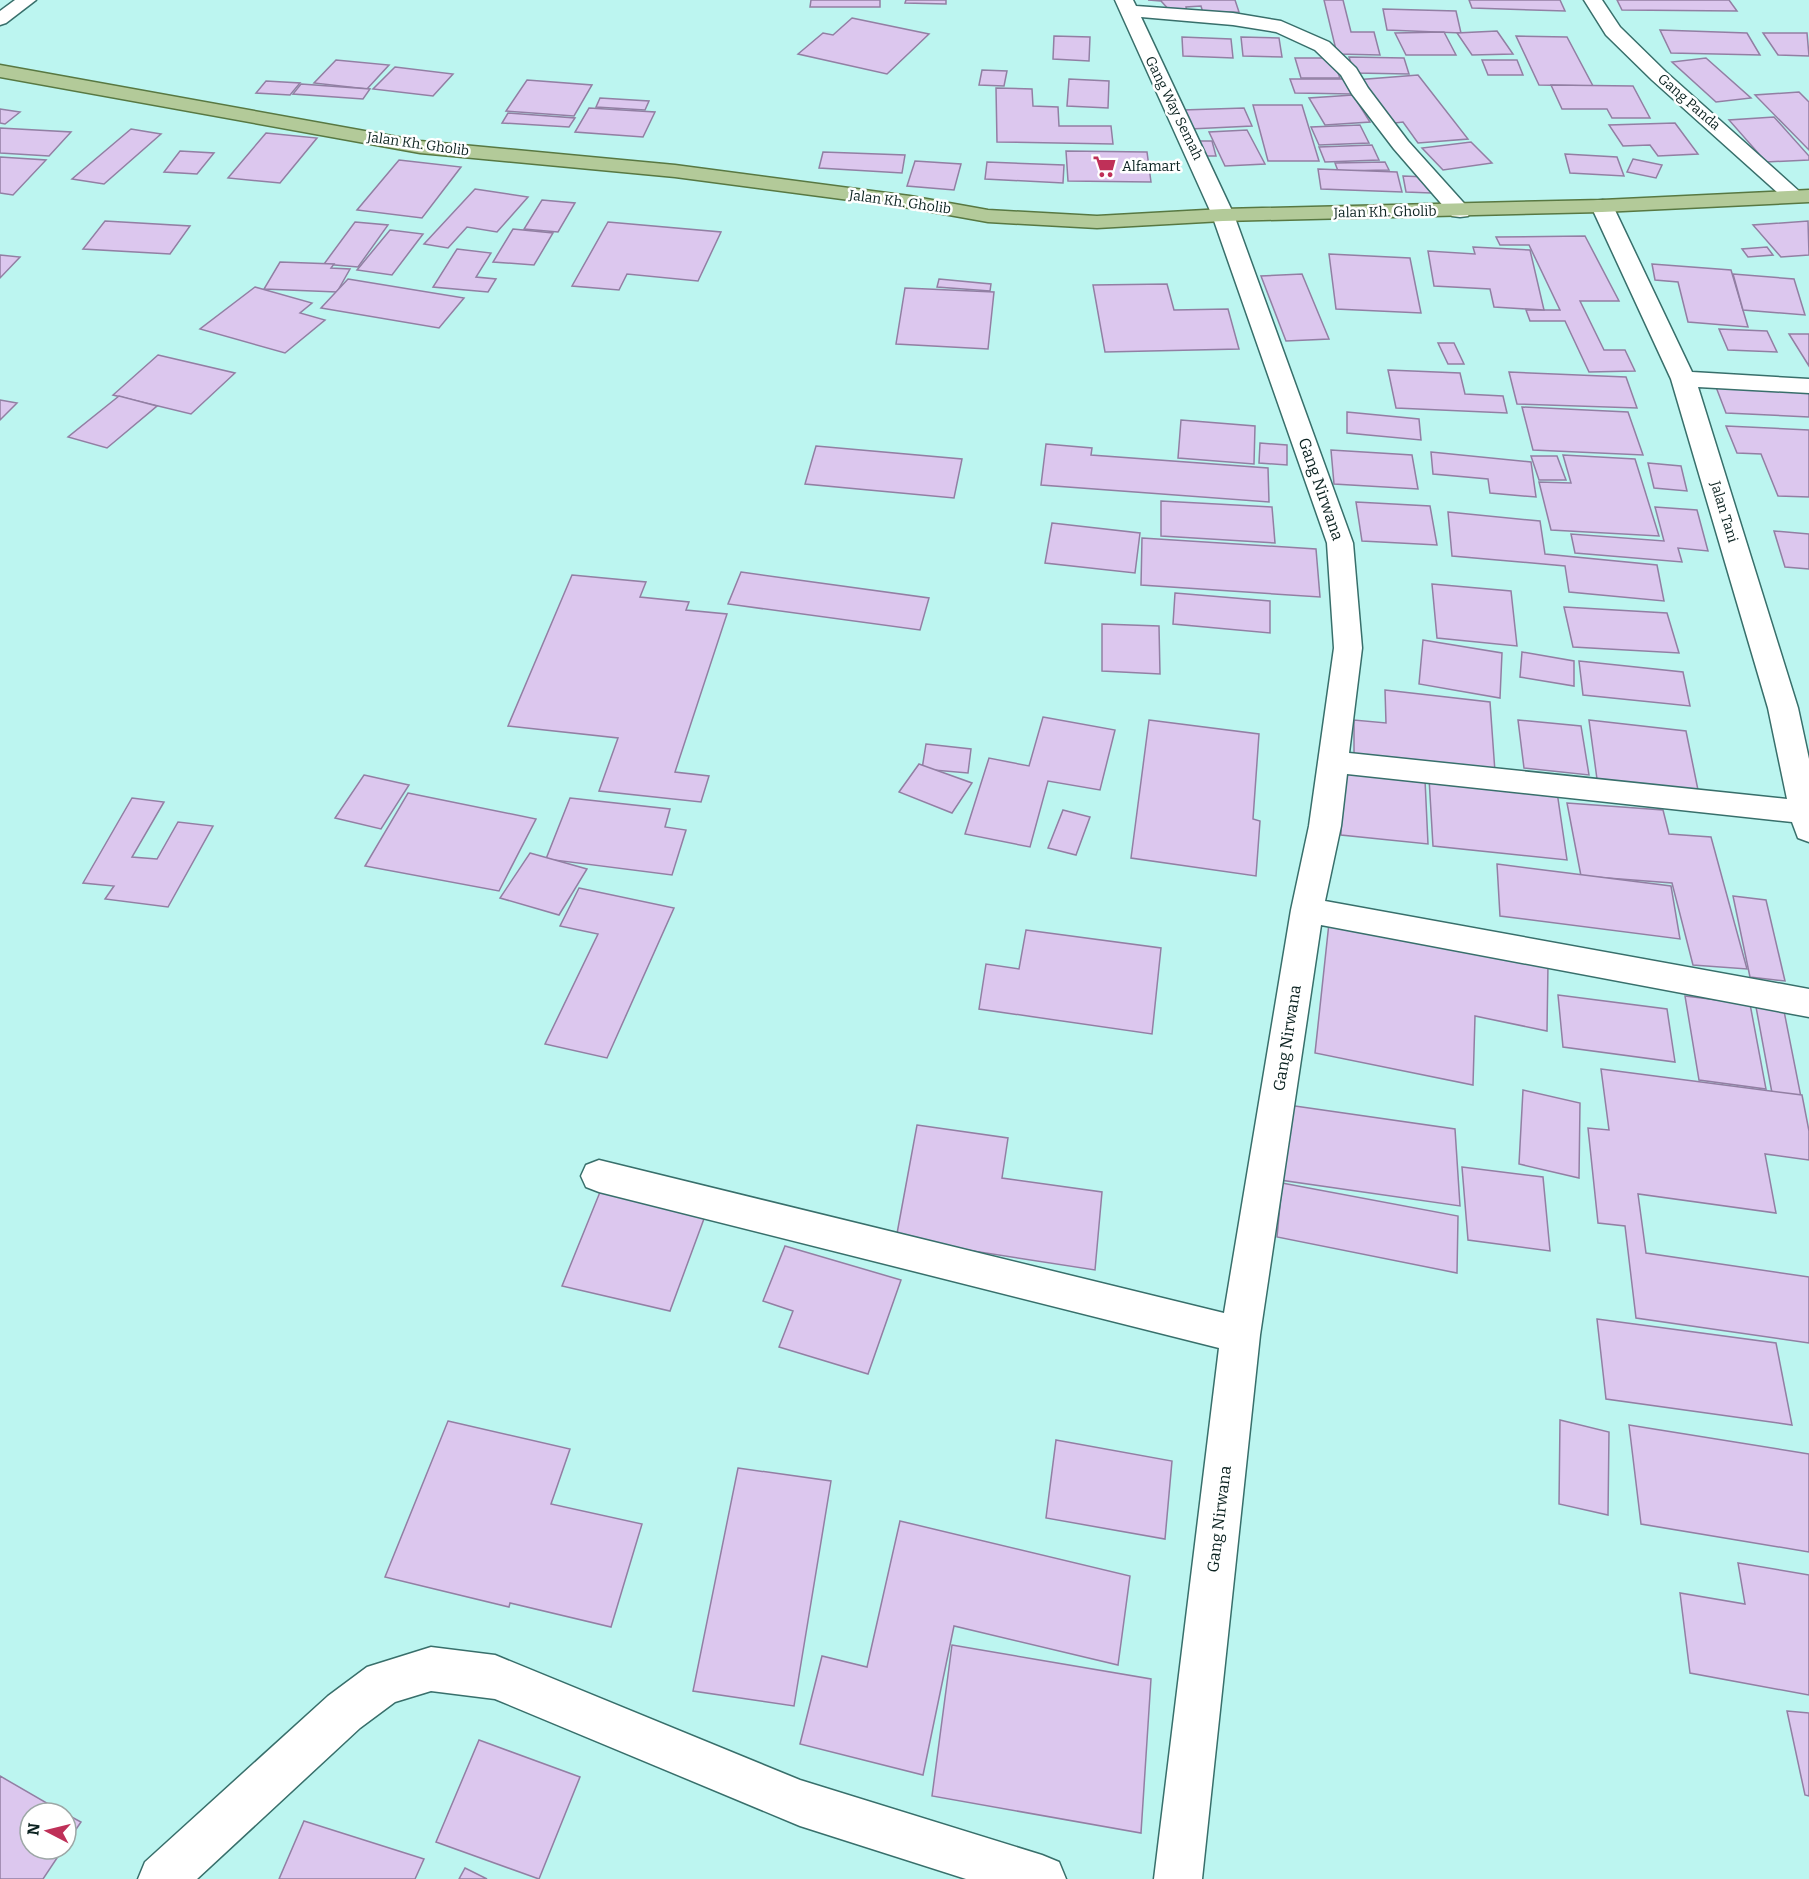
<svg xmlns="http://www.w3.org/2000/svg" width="1809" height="1879" font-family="Bitter,serif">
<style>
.building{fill:#dcc7ee;stroke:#927fa3;stroke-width:1.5}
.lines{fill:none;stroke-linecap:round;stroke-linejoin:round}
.street-casing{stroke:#386f6b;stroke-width:3}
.primary-casing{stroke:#587842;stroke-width:3}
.street{fill:#fff;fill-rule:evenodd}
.primary{fill:#b3ca99;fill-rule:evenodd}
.labels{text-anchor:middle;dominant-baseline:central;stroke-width:5;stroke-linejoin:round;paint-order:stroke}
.far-street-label{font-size:14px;fill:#0b2220;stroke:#fff}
.far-poi-label{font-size:14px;fill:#0b2220;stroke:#fff;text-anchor:start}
.street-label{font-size:16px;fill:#0b2220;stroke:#fff}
</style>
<rect width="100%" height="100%" fill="#bcf5f0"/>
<g class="building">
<polygon points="811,0 880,0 880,7 810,7"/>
<polygon points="906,0 946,0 946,4 905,3"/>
<polygon points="1148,0 1235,0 1239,12 1203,13 1201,6 1186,7 1187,12 1171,12 1161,1"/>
<polygon points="1324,0 1343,0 1351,32 1374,32 1380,55 1337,54"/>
<polygon points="1469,0 1560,0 1565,11 1472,8"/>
<polygon points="1617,0 1729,0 1737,11 1622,10"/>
<polygon points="1383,9 1456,11 1461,33 1387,30"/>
<polygon points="852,18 929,34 887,74 798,54 823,33 833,35"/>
<polygon points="1660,30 1747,33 1760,55 1671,53"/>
<polygon points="1497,31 1513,54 1472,55 1457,33"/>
<polygon points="1444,32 1456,55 1406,55 1395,33"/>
<polygon points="1763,33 1807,33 1809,56 1778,55"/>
<polygon points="1054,36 1090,37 1089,61 1053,59"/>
<polygon points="1516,36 1567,37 1593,86 1539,85"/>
<polygon points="1182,37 1231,39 1233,58 1183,56"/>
<polygon points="1241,37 1279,38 1282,57 1243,56"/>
<polygon points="1349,57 1404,58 1409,74 1354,73"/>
<polygon points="1295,58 1332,58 1340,78 1301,78"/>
<polygon points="1706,58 1751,98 1716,102 1672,62"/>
<polygon points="336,60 389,65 367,89 314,83"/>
<polygon points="1482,60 1517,60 1523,75 1488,75"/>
<polygon points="395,67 453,74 433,96 373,89"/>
<polygon points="982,70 1007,71 1004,86 979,85"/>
<polygon points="1418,75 1468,139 1418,143 1403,122 1386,124 1355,80"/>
<polygon points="1069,79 1109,81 1108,108 1067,106"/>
<polygon points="1290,79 1349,79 1353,94 1295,93"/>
<polygon points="527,80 592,85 574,116 506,111"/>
<polygon points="266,81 300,83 290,95 256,93"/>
<polygon points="301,84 370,89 363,99 293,94"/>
<polygon points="1551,85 1633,86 1650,118 1612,118 1607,109 1562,109"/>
<polygon points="996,88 1032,89 1033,106 1058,107 1059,126 1111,126 1113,144 997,142"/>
<polygon points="1799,92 1809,102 1809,150 1755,95"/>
<polygon points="1353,95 1370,122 1325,125 1309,98"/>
<polygon points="600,98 649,101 645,110 596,107"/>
<polygon points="1253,105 1302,105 1319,161 1268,161"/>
<polygon points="589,108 655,112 643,137 575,132"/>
<polygon points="1244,108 1252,126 1190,129 1183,110"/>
<polygon points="0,109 20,112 5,124 0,123"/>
<polygon points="508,113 575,118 569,127 502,123"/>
<polygon points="1774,117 1809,156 1809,160 1766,162 1729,120"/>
<polygon points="1675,123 1698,154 1658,156 1650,145 1623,146 1609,125"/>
<polygon points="1360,125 1369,143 1319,145 1311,127"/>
<polygon points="0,128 71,132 49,156 0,153"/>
<polygon points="131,129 161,134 104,184 72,179"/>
<polygon points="1247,130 1265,164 1225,166 1209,132"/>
<polygon points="266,133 317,138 280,183 228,178"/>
<polygon points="1197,141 1212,141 1216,156 1201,156"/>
<polygon points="1471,142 1492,163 1443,170 1422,148"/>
<polygon points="1372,145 1379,160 1325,162 1319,147"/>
<polygon points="180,151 214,153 197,174 164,172"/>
<polygon points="1066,151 1147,152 1151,182 1068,181"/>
<polygon points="823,152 905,155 902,173 819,168"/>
<polygon points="1565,154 1617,157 1624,176 1570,173"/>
<polygon points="0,157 46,160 13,195 0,193"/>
<polygon points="1633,159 1662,165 1656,178 1627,172"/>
<polygon points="399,160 461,167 422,218 357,210"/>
<polygon points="915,161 961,164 954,190 907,186"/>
<polygon points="987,162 1064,165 1063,183 985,179"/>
<polygon points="1385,162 1389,170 1338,171 1335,163"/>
<polygon points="1318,169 1397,172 1402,192 1321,189"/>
<polygon points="1403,176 1427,177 1431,193 1406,192"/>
<polygon points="475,189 528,197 497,232 467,227 448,248 424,244"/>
<polygon points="542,200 575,203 558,232 524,229"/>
<polygon points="105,221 190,226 170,254 83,249"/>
<polygon points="1808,221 1809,255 1781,257 1753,225"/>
<polygon points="355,222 388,225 358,267 324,264"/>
<polygon points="608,222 721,232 698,281 627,274 619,290 572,286"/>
<polygon points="513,229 553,233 534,265 493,262"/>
<polygon points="390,230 423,234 392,275 357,270"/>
<polygon points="1585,236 1619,301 1580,301 1604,350 1625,350 1635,371 1589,372 1565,321 1530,321 1526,310 1560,310 1529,245 1500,245 1496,237"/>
<polygon points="1473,247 1530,250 1544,310 1494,307 1490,289 1434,286 1428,251 1475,254"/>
<polygon points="1767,247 1773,255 1748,257 1742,249"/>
<polygon points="457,249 491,253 476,277 496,279 488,292 433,287"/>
<polygon points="1329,254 1410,258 1421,313 1336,309"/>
<polygon points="0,255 20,257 0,278"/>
<polygon points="280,262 334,264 331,268 350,269 337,292 264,289"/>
<polygon points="1652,264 1731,270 1748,327 1688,322 1678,282 1655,280"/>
<polygon points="1302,274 1329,339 1286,341 1261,276"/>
<polygon points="1733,274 1794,279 1805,315 1743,310"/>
<polygon points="348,279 464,298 439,328 321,308"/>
<polygon points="939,279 991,284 990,291 937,287"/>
<polygon points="1167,284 1174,310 1228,309 1239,349 1105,352 1093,285"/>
<polygon points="255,287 312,303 300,313 325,320 285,353 200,329"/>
<polygon points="905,288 994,292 988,349 896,344"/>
<polygon points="1719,329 1767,331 1777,352 1728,350"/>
<polygon points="1789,334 1809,334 1809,366"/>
<polygon points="1438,343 1454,343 1464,364 1448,364"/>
<polygon points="158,355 235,373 191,414 113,395"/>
<polygon points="1388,370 1460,373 1465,394 1503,396 1507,413 1396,408"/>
<polygon points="1509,372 1626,377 1637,408 1517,404"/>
<polygon points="1716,387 1809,391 1809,417 1726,413"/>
<polygon points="119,396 157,406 107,448 68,437"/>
<polygon points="0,400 17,403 0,420"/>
<polygon points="1522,407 1628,412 1643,455 1533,450"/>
<polygon points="1347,412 1419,419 1421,440 1347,433"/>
<polygon points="1181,420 1255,426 1254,464 1178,458"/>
<polygon points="1726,426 1809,430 1809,497 1778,496 1761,454 1737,453"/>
<polygon points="1260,443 1287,445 1287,465 1259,463"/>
<polygon points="1046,444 1092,448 1091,455 1268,468 1269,502 1041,485"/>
<polygon points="816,446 962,459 954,498 805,484"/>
<polygon points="1331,450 1412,455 1418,489 1334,484"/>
<polygon points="1431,452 1531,462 1536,497 1490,493 1488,479 1433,474"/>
<polygon points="1563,455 1635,459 1659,536 1551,530 1539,482 1571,483"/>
<polygon points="1531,456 1557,456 1566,480 1539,480"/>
<polygon points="1648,463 1681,466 1687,491 1654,488"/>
<polygon points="1161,501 1272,507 1275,543 1161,536"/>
<polygon points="1356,502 1430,506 1437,545 1362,541"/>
<polygon points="1655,507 1697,510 1708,551 1678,548 1682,562 1575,553 1571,534 1664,541"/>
<polygon points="1448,512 1540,521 1545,554 1657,565 1664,601 1569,592 1565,566 1452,556"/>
<polygon points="1052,523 1140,533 1135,573 1045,563"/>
<polygon points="1774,531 1809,534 1809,569 1785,567"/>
<polygon points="1142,538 1316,549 1320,597 1141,585"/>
<polygon points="741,572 929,598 920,630 728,604"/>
<polygon points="572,575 646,582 640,597 689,602 686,610 727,614 675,772 709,776 701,802 599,791 618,738 508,726"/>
<polygon points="1432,584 1511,591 1517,646 1437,638"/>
<polygon points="1175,593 1270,601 1270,633 1173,624"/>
<polygon points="1564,607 1667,613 1679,653 1573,647"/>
<polygon points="1102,624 1159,626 1160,674 1102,671"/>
<polygon points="1423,640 1502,653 1500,698 1419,684"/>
<polygon points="1522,652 1574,661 1574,686 1520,677"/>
<polygon points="1579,661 1683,672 1690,706 1583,695"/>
<polygon points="1385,690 1490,702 1495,772 1354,756 1354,720 1386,723"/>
<polygon points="1043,717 1115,730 1100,790 1048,781 1030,847 965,834 989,758 1029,766"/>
<polygon points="1149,720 1259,734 1253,819 1260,821 1256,876 1131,858"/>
<polygon points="1518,720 1581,726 1589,775 1524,768"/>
<polygon points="1589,720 1686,731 1698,790 1597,779"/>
<polygon points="926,744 971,749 968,773 922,769"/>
<polygon points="919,764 972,783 952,813 899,792"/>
<polygon points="1341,771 1425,780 1428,844 1341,835"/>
<polygon points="364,775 409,785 381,829 335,818"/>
<polygon points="1429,778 1557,792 1567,860 1433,846"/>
<polygon points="408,793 536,819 499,891 365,866"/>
<polygon points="132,798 164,802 132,857 157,859 178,822 213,826 168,907 105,899 114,886 83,883"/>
<polygon points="570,798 670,809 665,827 686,830 672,875 546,859"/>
<polygon points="1567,803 1663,810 1669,834 1711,837 1747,969 1693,965 1672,883 1581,876"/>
<polygon points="1063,810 1090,817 1076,855 1048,848"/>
<polygon points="530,853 587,869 559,915 500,898"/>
<polygon points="1497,864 1671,886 1680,939 1500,916"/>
<polygon points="579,888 674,908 607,1058 545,1044 598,934 560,926"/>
<polygon points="1733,896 1766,900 1785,981 1750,977"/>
<polygon points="1329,923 1548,964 1547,1031 1475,1016 1473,1085 1315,1053"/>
<polygon points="1026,930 1161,948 1152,1034 979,1009 986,964 1019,969"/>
<polygon points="1558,995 1667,1009 1675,1062 1563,1047"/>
<polygon points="1685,996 1750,1004 1766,1089 1699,1080"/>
<polygon points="1756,1007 1784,1011 1801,1097 1772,1093"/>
<polygon points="1601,1069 1802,1095 1809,1131 1809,1160 1765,1154 1776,1213 1638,1194 1646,1253 1809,1277 1809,1343 1636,1318 1625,1226 1598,1223 1588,1128 1609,1130"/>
<polygon points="1523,1090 1580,1103 1579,1178 1519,1164"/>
<polygon points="1281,1104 1455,1129 1460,1206 1280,1180"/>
<polygon points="917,1125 1008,1138 1002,1178 1102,1192 1095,1270 896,1239"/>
<polygon points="1462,1167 1543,1177 1550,1251 1468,1240"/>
<polygon points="1282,1183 1458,1216 1457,1273 1277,1237"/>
<polygon points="600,1192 705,1216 670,1311 562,1286"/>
<polygon points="785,1246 901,1280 868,1374 779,1347 793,1311 763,1301"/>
<polygon points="1597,1319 1776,1343 1792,1425 1606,1399"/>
<polygon points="1560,1420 1609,1432 1608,1515 1559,1504"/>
<polygon points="448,1421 570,1449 551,1504 642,1524 611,1627 510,1603 509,1607 385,1577"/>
<polygon points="1629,1425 1809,1454 1809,1552 1641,1524"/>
<polygon points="1056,1440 1172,1461 1165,1539 1046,1518"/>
<polygon points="738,1468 831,1481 794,1706 693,1691"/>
<polygon points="900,1521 1130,1576 1118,1665 954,1626 923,1775 800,1744 822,1656 867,1667"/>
<polygon points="1738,1563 1809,1575 1809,1695 1690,1673 1680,1593 1745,1604"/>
<polygon points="952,1645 1151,1679 1141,1833 932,1796"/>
<polygon points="1787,1711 1809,1713 1809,1796 1805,1795"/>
<polygon points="479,1740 580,1777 539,1879 436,1842"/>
<polygon points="0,1776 64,1813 30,1813 30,1849 63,1849 43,1879 0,1879"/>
<polygon points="66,1814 81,1822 66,1844"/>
<polygon points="304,1821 424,1859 415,1879 279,1879"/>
<polygon points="465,1868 487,1879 459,1879"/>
</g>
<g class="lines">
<defs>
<g id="street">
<polygon points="15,0 36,0 6,23 0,25 0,11"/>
<polygon points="1115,0 1133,0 1136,6 1233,13 1281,21 1329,42 1356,68 1368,88 1408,141 1471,211 1468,216 1460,217 1452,216 1394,149 1352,94 1341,75 1315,50 1276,32 1233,25 1141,17 1234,215 1353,543 1362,648 1349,753 1787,799 1768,708 1671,379 1591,206 1594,201 1602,200 1610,201 1613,206 1692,372 1809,379 1809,393 1698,387 1798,708 1809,759 1809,842 1798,838 1792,822 1347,774 1341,826 1325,901 1809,989 1809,1017 1321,925 1260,1335 1202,1879 1154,1879 1219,1348 599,1192 586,1187 581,1176 586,1165 599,1160 1224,1313 1291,910 1309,826 1334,648 1327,543 1212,215"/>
<polygon points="1584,0 1602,0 1620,27 1666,72 1800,192 1804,196 1800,200 1793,202 1786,200 1652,80 1606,35"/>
<polygon points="431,1647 495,1655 800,1780 1042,1855 1059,1862 1066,1879 966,1879 800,1826 495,1699 431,1691 395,1702 360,1728 197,1879 138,1879 145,1862 328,1696 367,1667"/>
</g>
<polygon id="primary" points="0,65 420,141 675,165 910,196 988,210 1097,216 1223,209 1602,200 1809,190 1809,202 1602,212 1223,221 1097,228 988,222 910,208 675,177 420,153 0,77"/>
</defs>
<use href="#street" class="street-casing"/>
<use href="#primary" class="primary-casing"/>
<use href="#street" class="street"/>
<use href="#primary" class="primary"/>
</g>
<defs>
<symbol id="supermarket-bare" viewBox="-9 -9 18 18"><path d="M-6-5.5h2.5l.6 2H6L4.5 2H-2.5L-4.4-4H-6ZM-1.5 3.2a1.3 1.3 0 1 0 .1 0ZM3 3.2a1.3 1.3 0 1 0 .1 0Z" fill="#bf3058" stroke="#fff" stroke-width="2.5" paint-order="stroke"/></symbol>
</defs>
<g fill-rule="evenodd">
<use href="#supermarket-bare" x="1088" y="150" width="33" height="33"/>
</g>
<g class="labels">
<g class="far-street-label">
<text transform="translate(1689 102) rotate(41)">Gang Panda</text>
<text transform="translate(1174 108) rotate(64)">Gang Way Semah</text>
<text transform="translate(418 144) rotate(8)">Jalan Kh. Gholib</text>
<text transform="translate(900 202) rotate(8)">Jalan Kh. Gholib</text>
<text transform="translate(1385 212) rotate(-1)">Jalan Kh. Gholib</text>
<text transform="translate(1724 512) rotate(73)">Jalan Tani</text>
</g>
<g class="far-poi-label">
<text x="1122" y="166">Alfamart</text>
</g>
<g class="street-label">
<text transform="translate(1321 489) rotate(71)">Gang Nirwana</text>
<text transform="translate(1287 1038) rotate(-81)">Gang Nirwana</text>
<text transform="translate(1219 1519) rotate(-83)">Gang Nirwana</text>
</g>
</g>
<g transform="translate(48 1831) rotate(277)"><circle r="28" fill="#ffffff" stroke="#9da7a6" stroke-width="1.5"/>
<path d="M0-4.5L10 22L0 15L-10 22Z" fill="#bf3058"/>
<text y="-9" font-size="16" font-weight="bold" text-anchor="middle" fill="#0b2220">N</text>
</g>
</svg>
